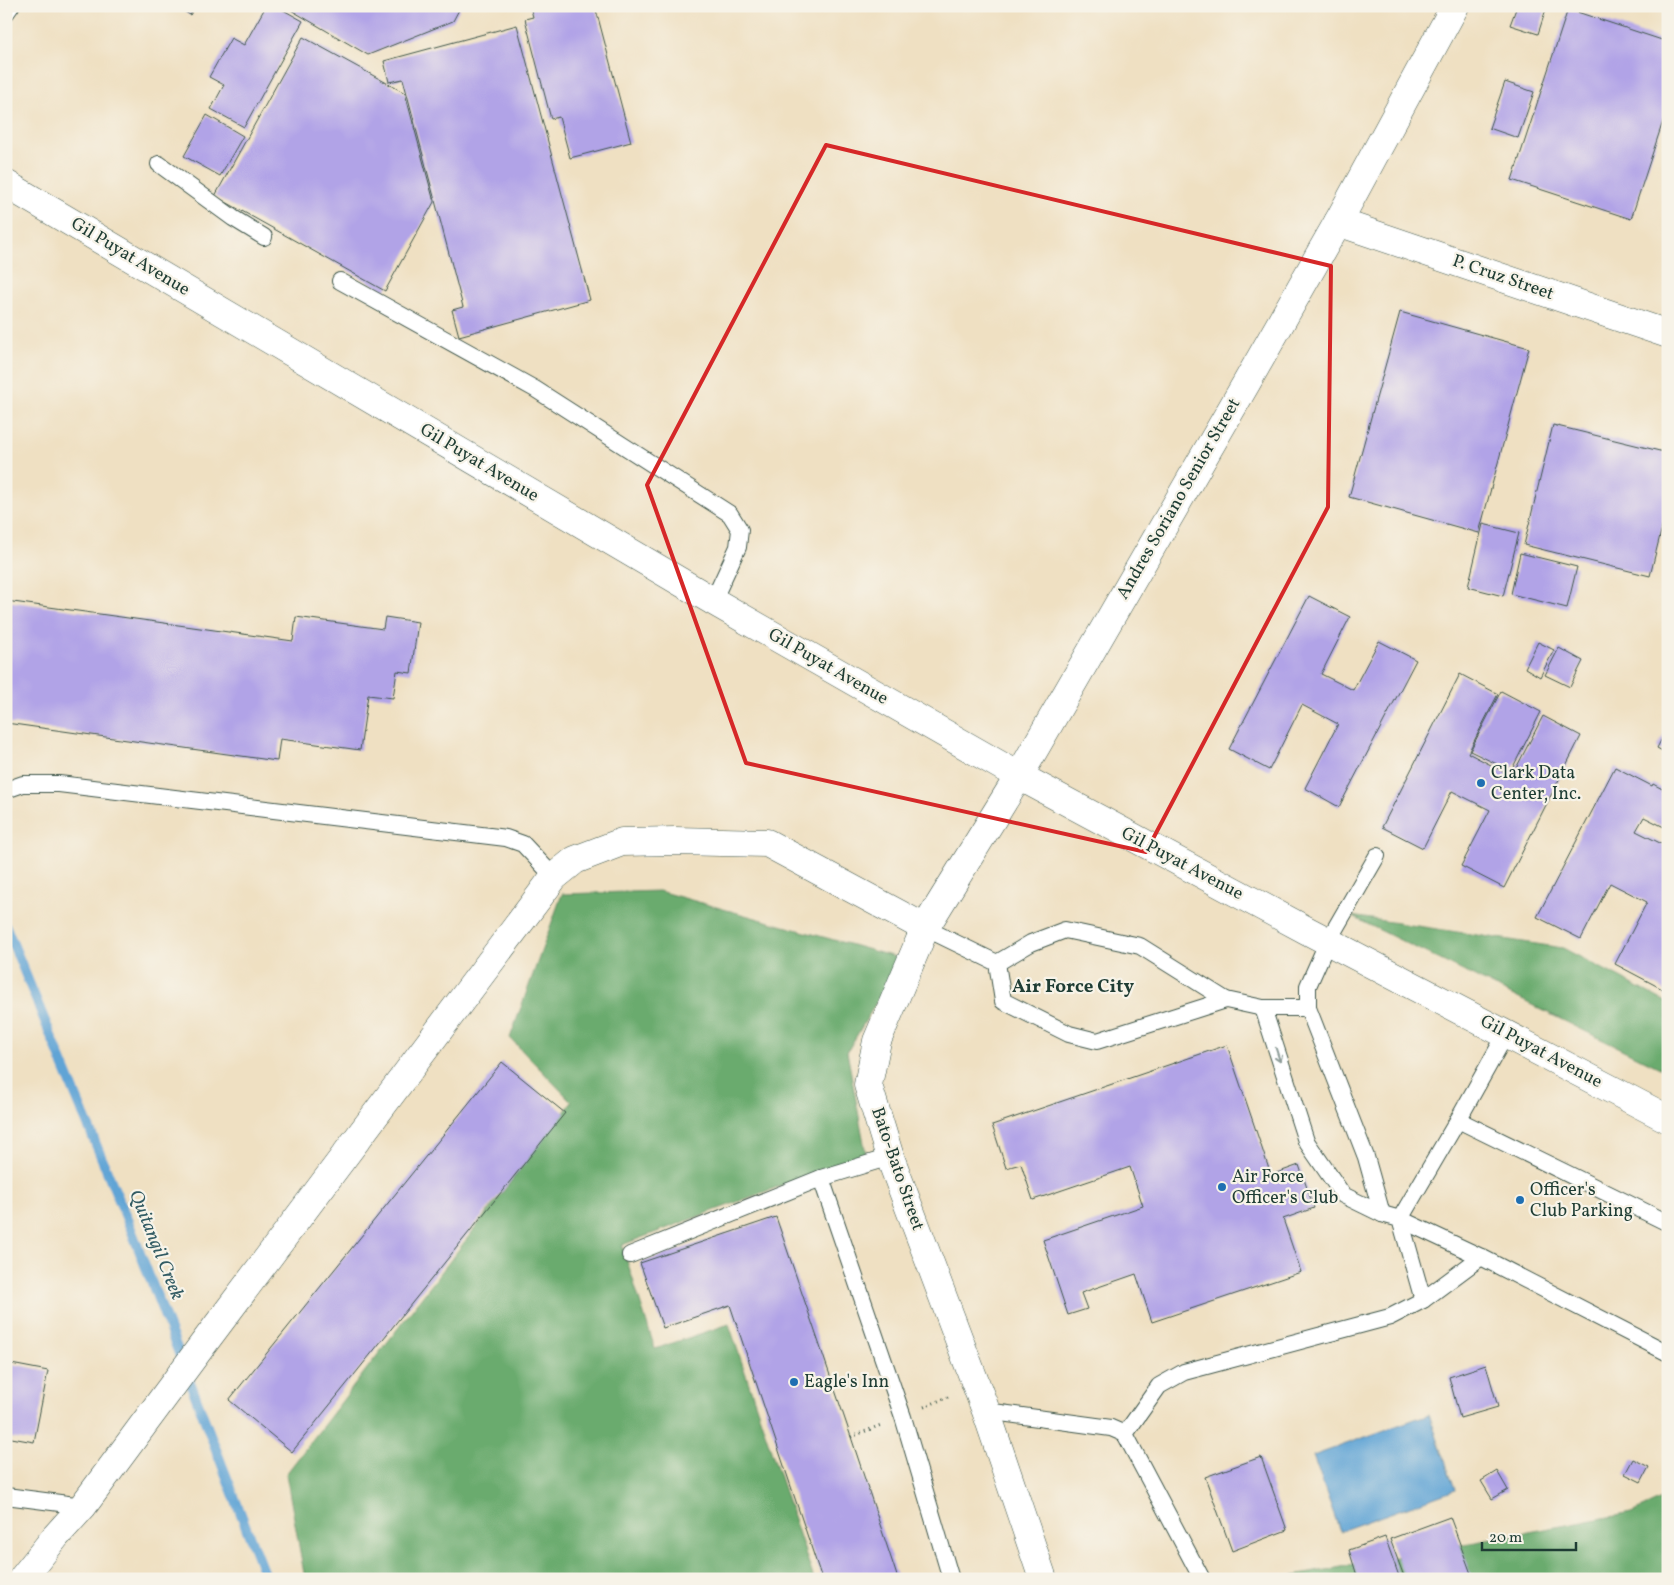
<svg xmlns="http://www.w3.org/2000/svg" width="1674" height="1585" font-family="Vollkorn,serif">
<style>
.forest{fill:#6aab6e;stroke:#447451}
.water{fill:#61a4d5;stroke:#407084}
.lines{fill:none;stroke-linecap:round;stroke-linejoin:round}
.stream{stroke:#61a4d5;stroke-width:10}
.building{fill:#b1a3e7}
.service-casing{stroke:#3e5549;stroke-width:18}
.minor-casing{stroke:#3e5549;stroke-width:29}
.secondary-casing{stroke:#3e5549;stroke-width:29}
.path{stroke:#3e5549;stroke-width:3;stroke-dasharray:1 4;stroke-linecap:butt}
.service{stroke:#fff;stroke-width:16}
.minor{stroke:#fff;stroke-width:28}
.secondary{stroke:#fff;stroke-width:28}
.oneway{stroke:#8f9e9a}
.marked{fill:none;stroke:#d62828;stroke-width:4;stroke-linejoin:round}
.poi-dot{fill:#1f6fb2;stroke:#f7f3e8;stroke-width:2}
.labels{text-anchor:middle;dominant-baseline:central;stroke-width:4.5;stroke-linejoin:round;paint-order:stroke}
.street-label{font-size:18px;fill:#1f3d34;stroke:#f7f3e8}
.poi-label{font-size:18px;fill:#1f3d34;stroke:#f7f3e8;text-anchor:start}
.neighbourhood-label{font-size:19px;font-weight:bold;fill:#1f3d34;stroke:#f7f3e8}
.water-label{font-size:19px;font-style:italic;fill:#335c64;stroke:#f7f3e8}
</style>
<rect width="100%" height="100%" fill="#f7f3e8"/>
<filter id="ink" filterUnits="userSpaceOnUse"><feTurbulence type="fractalNoise" baseFrequency=".02" numOctaves="2"/><feDisplacementMap in="SourceGraphic" scale="10" xChannelSelector="R" yChannelSelector="G"/><feConvolveMatrix kernelMatrix="1 2 1 2 8 2 1 2 1" color-interpolation-filters="sRGB"/></filter>
<filter id="wash" filterUnits="userSpaceOnUse"><feTurbulence type="fractalNoise" baseFrequency=".0096" numOctaves="4" result="noise"/><feDisplacementMap in="SourceGraphic" scale="20" xChannelSelector="R" yChannelSelector="G"/><feGaussianBlur stdDeviation="1.12" result="paint"/><feColorMatrix in="noise" values="0 0 0 0 0 0 0 0 0 0 0 0 0 0 0 0 0 1.4 0 .05"/><feComposite in="paint" operator="in"/></filter>
<g filter="url(#wash)">
<rect width="100%" height="100%" fill="#efe0c2"/>
<g class="forest">
<polygon points="659,891 902,959 847,1052 866,1154 622,1245 655,1349 729,1324 814,1579 305,1579 286,1474 572,1102 510,1038 562,894"/>
<polygon points="1351,916 1563,948 1668,1003 1668,1072"/>
<polygon points="1668,1496 1668,1579 1278,1579 1631,1513"/>
</g>
<polygon class="water" points="1429,1414 1455,1490 1340,1531 1313,1456"/>
<g class="lines">
<polyline class="stream" points="6,927 131,1229 266,1579"/>
</g>
<g id="blocks">
<g class="building">
<polygon points="176,6 196,6 190,15"/>
<polygon points="266,6 276,6 303,21 244,127 211,109 224,85 209,77 231,38 244,45"/>
<polygon points="284,6 461,6 453,21 368,55"/>
<polygon points="530,6 595,6 631,142 570,158 559,117 551,119 525,19 533,17"/>
<polygon points="1517,6 1547,6 1538,34 1510,25"/>
<polygon points="1568,9 1668,42 1668,106 1631,219 1512,180"/>
<polygon points="517,25 590,300 459,336 452,310 463,307 403,79 389,82 384,61"/>
<polygon points="303,37 405,93 434,202 385,291 215,196"/>
<polygon points="1505,82 1534,92 1518,138 1489,128"/>
<polygon points="207,115 243,136 220,176 184,156"/>
<polygon points="1400,312 1529,348 1479,533 1349,497"/>
<polygon points="1553,425 1668,453 1668,503 1650,576 1524,545"/>
<polygon points="1483,524 1519,533 1503,596 1468,587"/>
<polygon points="1520,553 1577,567 1567,608 1511,594"/>
<polygon points="1309,596 1350,617 1321,674 1353,690 1379,641 1416,660 1339,807 1305,788 1338,724 1302,705 1269,770 1229,749"/>
<polygon points="6,601 293,641 296,617 383,629 385,617 418,622 411,673 397,671 393,698 368,695 360,750 280,739 277,761 6,723"/>
<polygon points="1538,642 1554,650 1540,677 1525,668"/>
<polygon points="1559,648 1583,661 1570,687 1545,675"/>
<polygon points="1460,674 1498,694 1468,753 1512,776 1543,716 1581,736 1504,888 1461,866 1490,810 1452,791 1423,848 1382,827"/>
<polygon points="1501,691 1541,712 1511,771 1470,751"/>
<polygon points="1668,727 1668,754 1657,748"/>
<polygon points="1615,767 1652,786 1653,784 1668,792 1668,829 1644,817 1636,831 1668,847 1668,992 1615,964 1647,902 1610,883 1581,939 1537,917"/>
<polygon points="1227,1045 1271,1175 1299,1165 1314,1208 1283,1219 1301,1272 1152,1322 1136,1274 1081,1293 1087,1309 1068,1315 1043,1240 1143,1206 1130,1167 1033,1200 1021,1164 1006,1168 992,1125"/>
<polygon points="502,1062 565,1113 292,1452 229,1400"/>
<polygon points="776,1217 851,1437 898,1579 822,1579 730,1305 663,1328 640,1263"/>
<polygon points="6,1363 48,1371 34,1442 6,1437"/>
<polygon points="1486,1365 1498,1407 1460,1418 1449,1377"/>
<polygon points="1261,1457 1287,1530 1232,1551 1205,1477"/>
<polygon points="1633,1459 1649,1467 1641,1482 1625,1474"/>
<polygon points="1497,1471 1508,1490 1492,1499 1481,1481"/>
<polygon points="1450,1517 1473,1579 1405,1579 1390,1539"/>
<polygon points="1385,1537 1400,1579 1358,1579 1349,1550"/>
</g>
</g>
</g>
<g filter="url(#ink)">
<use href="#blocks" fill-opacity="0" stroke="#3e5549" stroke-width="1"/>
<g class="lines">
<defs>
<g id="service">
<polyline points="6,13 11,6"/>
<polyline points="159,164 233,218 264,237"/>
<polyline points="340,281 535,389 730,514 740,530 738,547 713,601"/>
<polyline points="6,790 23,784 59,784 506,838 523,844 554,877"/>
<polyline points="1377,856 1328,941 1308,986 1308,1008 1366,1157 1382,1214"/>
<polyline points="925,928 997,963 1003,1001 1069,1034 1097,1041 1226,1000 1263,1008 1308,1008"/>
<polyline points="997,963 1031,943 1065,930 1140,946 1226,1000"/>
<polyline points="1263,1008 1306,1141 1343,1195 1382,1214 1400,1219 1423,1300"/>
<polyline points="1458,1120 1506,1034"/>
<polyline points="821,1178 903,1417 951,1579"/>
<polyline points="1668,1223 1458,1120 1400,1219 1481,1257 1668,1353"/>
<polyline points="630,1255 821,1178 890,1157"/>
<polyline points="986,1411 1111,1428 1125,1434"/>
<polyline points="6,1496 83,1506"/>
<polyline points="1202,1579 1125,1434 1159,1386 1184,1372 1390,1317 1423,1300 1481,1257"/>
</g>
<g id="minor">
<polyline points="1338,222 1668,334"/>
<polyline points="22,1579 56,1536 83,1506 201,1347 554,877 575,860 622,842 675,841 767,843 925,928"/>
<polyline points="1043,1579 986,1411 890,1157 868,1085 877,1041 925,928 1019,776 1247,382 1338,222 1455,6"/>
</g>
<polyline id="secondary" points="6,184 713,601 1019,776 1308,931 1668,1119"/>
</defs>
<use href="#service" class="service-casing"/>
<use href="#minor" class="minor-casing"/>
<use href="#secondary" class="secondary-casing"/>
<g class="path">
<polyline points="924,1407 948,1397"/>
<polyline points="851,1437 881,1425"/>
</g>
<use href="#service" class="service"/>
<use href="#minor" class="minor"/>
<use href="#secondary" class="secondary"/>
</g>
<defs><path id="oneway-shaft" d="M-6 0H5M1.5-3L5.5 0L1.5 3" fill="none" stroke-width="1.6" stroke-linecap="round" stroke-linejoin="round" transform="scale(1.25)"/></defs>
<use class="oneway" href="#oneway-shaft" transform="translate(1278 1055) rotate(72)"/>
</g>
<path class="marked" d="M 826,145 L 1331,266 L 1328,507 L 1146,852 L 746,763 L 647,485 Z"/>
<g class="poi-dot">
<circle cx="1481" cy="783" r="5"/>
<circle cx="1222" cy="1187" r="5"/>
<circle cx="1520" cy="1200" r="5"/>
<circle cx="794" cy="1382" r="5"/>
</g>
<g class="labels">
<g class="street-label">
<text transform="translate(130 257) rotate(31)">Gil Puyat Avenue</text>
<text transform="translate(1503 278) rotate(19)">P. Cruz Street</text>
<text transform="translate(479 463) rotate(31)">Gil Puyat Avenue</text>
<text transform="translate(1179 499) rotate(-60)">Andres Soriano Senior Street</text>
<text transform="translate(828 667) rotate(30)">Gil Puyat Avenue</text>
<text transform="translate(1182 864) rotate(28)">Gil Puyat Avenue</text>
<text transform="translate(1541 1052) rotate(28)">Gil Puyat Avenue</text>
<text transform="translate(897 1169) rotate(71)">Bato-Bato Street</text>
</g>
<g class="poi-label">
<text x="1491" y="773">Clark Data<tspan x="1491" dy="21">Center, Inc.</tspan></text>
<text x="1232" y="1177">Air Force<tspan x="1232" dy="21">Officer's Club</tspan></text>
<text x="1530" y="1190">Officer's<tspan x="1530" dy="21">Club Parking</tspan></text>
<text x="804" y="1382">Eagle's Inn</text>
</g>
<g class="neighbourhood-label">
<text x="1073" y="987">Air Force City</text>
</g>
<g class="water-label">
<text transform="translate(156 1245) rotate(68)">Quitangil Creek</text>
</g>
</g>
<rect width="1674" height="1585" fill="none" stroke="#f7f3e8" stroke-width="25"/>
<path d="M1482 1542v8h94v-8" fill="none" stroke="#1f3d34" stroke-width="2.5"/>
<text x="1489" y="1542" font-size="15" fill="#1f3d34" stroke="#f7f3e8" stroke-width="4" paint-order="stroke">20 m</text>
</svg>
